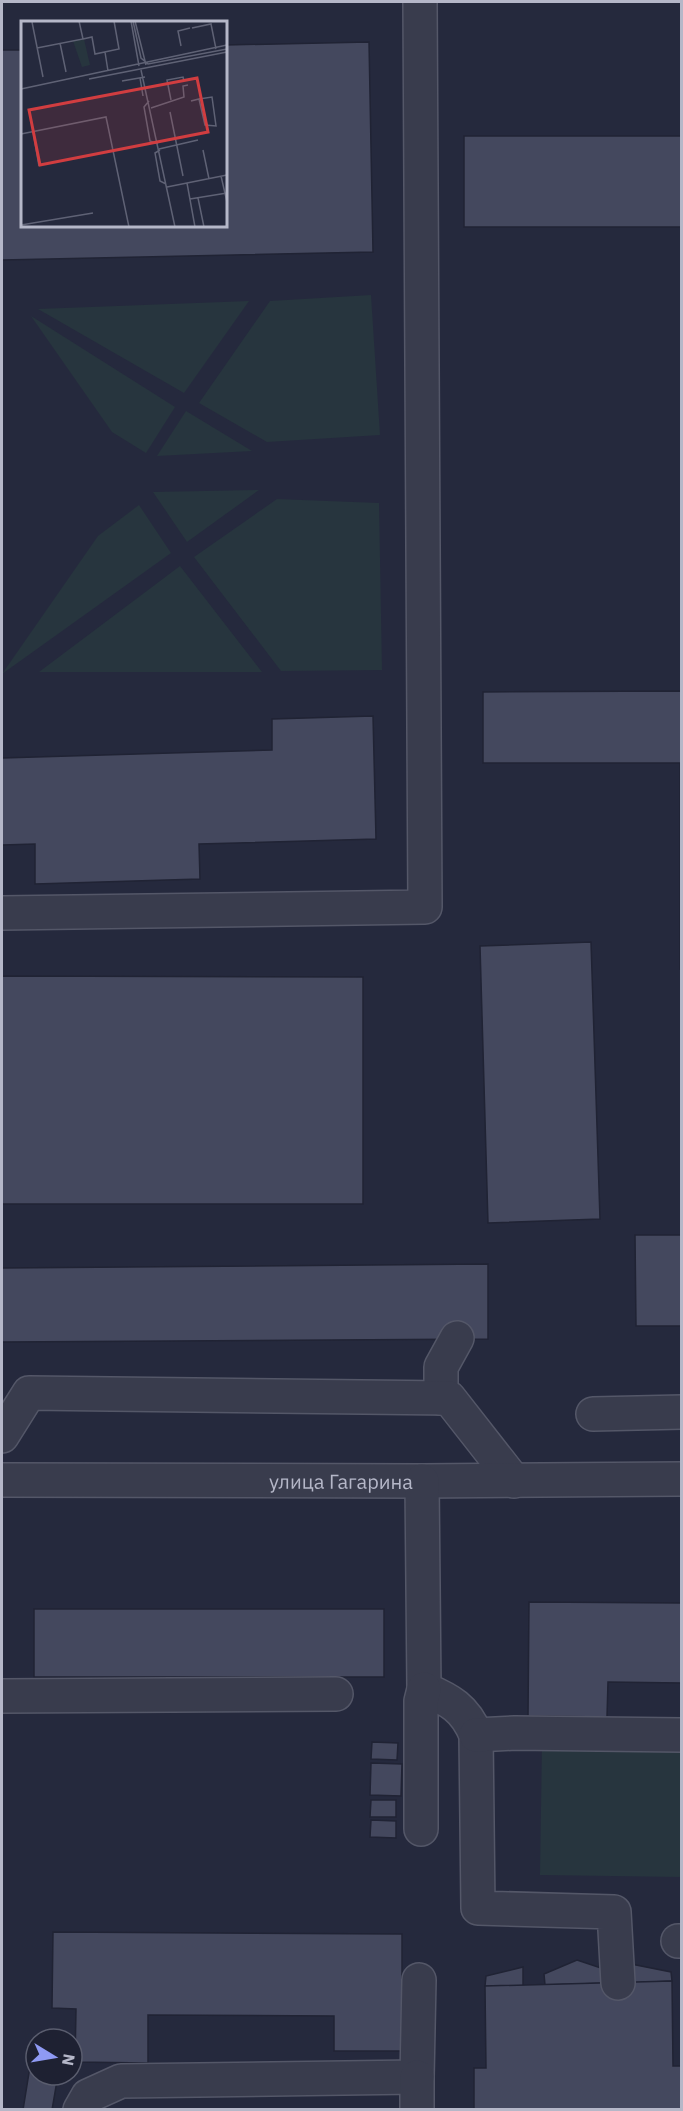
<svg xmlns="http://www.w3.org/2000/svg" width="683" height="2111" font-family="'IBM Plex Sans',sans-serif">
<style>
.green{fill:#27353e}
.building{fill:#44485e;stroke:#202334;stroke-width:1.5}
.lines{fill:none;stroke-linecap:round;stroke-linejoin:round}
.minor-casing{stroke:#545768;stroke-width:36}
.minor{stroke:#393c4d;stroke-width:33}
.labels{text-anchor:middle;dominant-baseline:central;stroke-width:6;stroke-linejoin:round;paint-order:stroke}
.street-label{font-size:20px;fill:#b5b7c8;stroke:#1e2132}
.inset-road{fill:none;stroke:#5f6275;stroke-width:1.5}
.view{fill:#d13d40;fill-opacity:0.15;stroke:#d13d40;stroke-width:3}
.inset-edge{fill:none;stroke:#b5b7c8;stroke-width:3}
</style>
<rect width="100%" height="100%" fill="#25293d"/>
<g class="green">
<polygon points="371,295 380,435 267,442 199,403 270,301"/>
<polygon points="249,301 184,393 38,309"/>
<polygon points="31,316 175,407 146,453 112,432"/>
<polygon points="186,411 252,451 157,456"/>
<polygon points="259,490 187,542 153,492"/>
<polygon points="277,499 379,503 382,670 281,671 194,557"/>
<polygon points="139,505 171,553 2,674 98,536"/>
<polygon points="180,566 262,672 39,672"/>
<polygon points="542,1742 681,1743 681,1877 540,1875"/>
</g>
<g class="building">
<polygon points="369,42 373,252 2,260 2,50 22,50 22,225 225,225 225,45"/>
<rect x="464" y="136" width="218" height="91"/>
<polygon points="682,691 682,969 680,969 680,763 483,763 483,692"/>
<polygon points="373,716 376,839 199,844 200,879 35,884 35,844 2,845 2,758 272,750 272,719"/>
<polygon points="591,942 600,1219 488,1223 480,946"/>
<polygon points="2,976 363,977 363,1204 2,1204"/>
<polygon points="635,1235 682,1235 682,1326 636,1326"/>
<polygon points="488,1264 488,1339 2,1342 2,1268"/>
<polygon points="529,1602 682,1603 682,1683 608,1682 607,1717 528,1716"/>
<rect x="34" y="1609" width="350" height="68"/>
<polygon points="372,1742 398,1743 397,1760 371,1759"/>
<polygon points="371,1763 402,1764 401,1796 370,1795"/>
<polygon points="371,1800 396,1800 396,1817 370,1817"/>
<polygon points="371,1820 396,1821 396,1838 370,1837"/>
<polygon points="53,1932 402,1934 402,2051 334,2051 334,2016 148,2015 148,2063 75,2062 76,2009 52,2008"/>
<polygon points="577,1960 604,1969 609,1983 545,1985 544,1974"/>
<polygon points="631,1964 671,1972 672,1981 631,1983"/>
<polygon points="523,1967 523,1987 485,1986 486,1976"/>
<polygon points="672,1981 673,2066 682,2066 682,2110 474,2110 474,2068 486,2068 485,1986"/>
<polygon points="33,2048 36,2049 36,2075 58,2075 52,2110 23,2110"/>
</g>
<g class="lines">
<defs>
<g id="minor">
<polyline points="2,913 425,907 420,2"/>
<polyline points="441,1398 441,1367 457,1338"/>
<polyline points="593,1414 682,1412"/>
<polyline points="2,1436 29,1393 449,1398 514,1481"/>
<path id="s1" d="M 2,1480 L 422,1481 L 682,1479"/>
<path d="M 422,1481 L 424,1689 C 450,1700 465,1708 476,1735 L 478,1908 L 614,1912 L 618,1983"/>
<polyline points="2,1696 336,1694"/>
<polyline points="476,1735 515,1733 682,1735"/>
<polyline points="421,1829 421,1701 424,1689"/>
<polyline points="678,1941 682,1941"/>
<polyline points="80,2110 88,2096 121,2081 417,2077 419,1980"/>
<polyline points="417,2110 417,2077"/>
</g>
</defs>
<use href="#minor" class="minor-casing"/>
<use href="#minor" class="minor"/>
</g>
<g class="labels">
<g class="street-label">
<text stroke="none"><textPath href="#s1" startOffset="339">улица Гагарина</textPath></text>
</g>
</g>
<g transform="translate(21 21)">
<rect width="206" height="206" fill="#25293d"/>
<path d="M 63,18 L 69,44 L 61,46 L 52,20 Z" fill="#27353e"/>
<path class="inset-road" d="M 110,0 L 118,45M 112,0 L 120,37 L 127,43 L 206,28M 114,0 L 125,44M 11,1 L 22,56M 171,7 L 190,3 L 195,28M 62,18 L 71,16 L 74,33 L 98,28 L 93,0M 39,22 L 45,51M 160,25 L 157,10 L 169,7M 16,27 L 62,18 L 58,0M 84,31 L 87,50M 120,49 L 154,206M 119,57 L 122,75M 68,58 L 206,31M 101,60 L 124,56M 0,68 L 206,24M 150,79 L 146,59 L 162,56 L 163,60M 128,80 L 123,86 L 129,120 L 137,123M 170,80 L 178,78 L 184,104 L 195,105 L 191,76 L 178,78M 130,87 L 163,76 L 162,65 L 167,64M 149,91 L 162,155M 12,110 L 18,145M 0,113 L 85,96 L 108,206M 138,128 L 177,119M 139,129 L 134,132 L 139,160 L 145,163M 182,129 L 188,158M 200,155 L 206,181M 166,162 L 174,206M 146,166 L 206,154M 177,177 L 183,206M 169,178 L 206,172M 0,204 L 72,192"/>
<path class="view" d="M 176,57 L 187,111 L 19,144 L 8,89 Z"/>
<rect width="206" height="206" class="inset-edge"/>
</g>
<rect width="683" height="2111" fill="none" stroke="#b5b7c8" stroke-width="6"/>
<g transform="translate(54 2057) rotate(101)"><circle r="28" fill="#1e2132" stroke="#5a5d6e" stroke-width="1.5"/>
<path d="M0-4.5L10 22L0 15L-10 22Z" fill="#8f9af3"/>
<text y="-9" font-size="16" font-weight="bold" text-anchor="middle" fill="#b5b7c8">N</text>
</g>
</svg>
